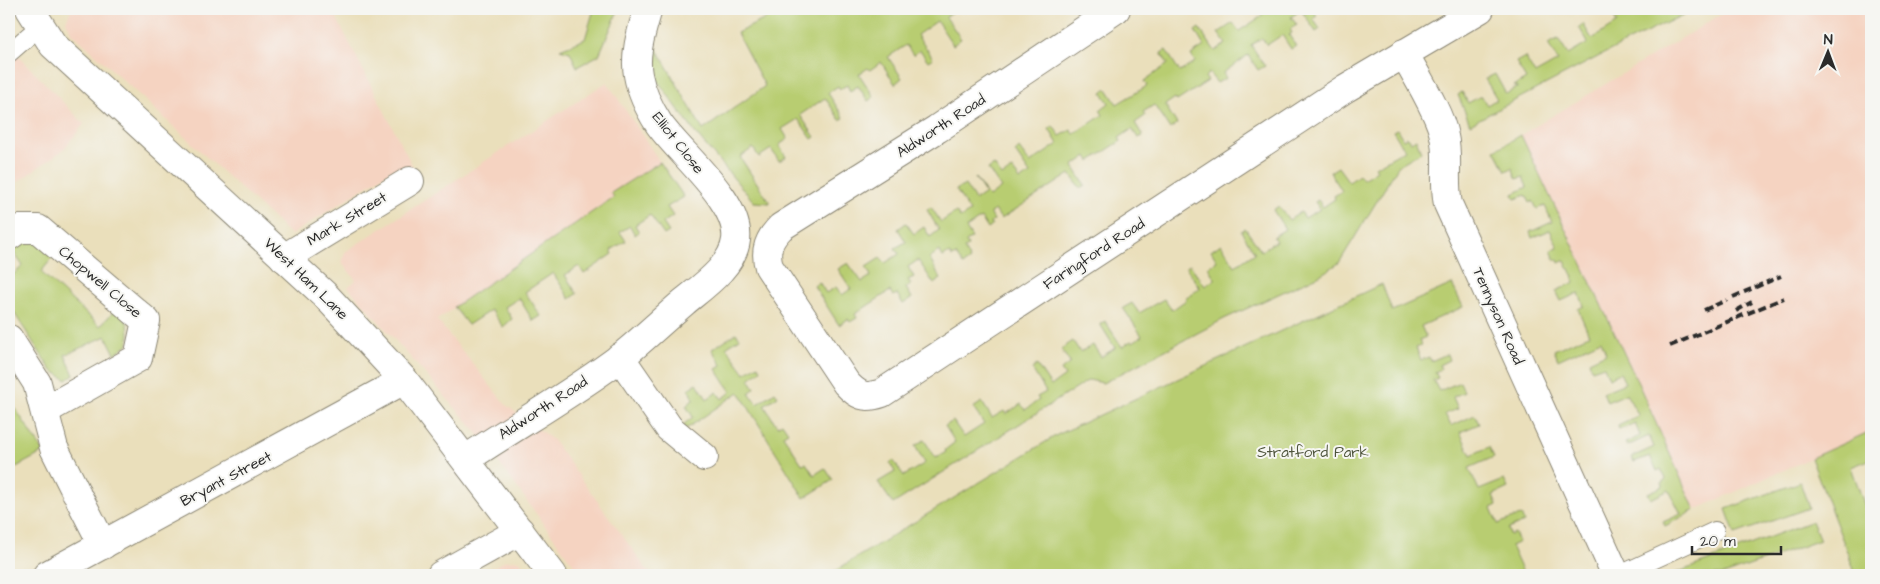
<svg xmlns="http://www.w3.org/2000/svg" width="1880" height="584" font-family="'Architects Daughter',sans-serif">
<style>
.built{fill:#f5d3c1}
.green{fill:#b8cd71;stroke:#727c4e}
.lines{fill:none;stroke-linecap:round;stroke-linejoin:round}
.lane-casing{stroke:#8a8573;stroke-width:20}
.street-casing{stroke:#8a8573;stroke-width:30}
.primary-casing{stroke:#8a8573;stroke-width:30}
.lane{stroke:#fff;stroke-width:18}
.street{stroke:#fff;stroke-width:28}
.primary{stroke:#fff;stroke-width:28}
.rail{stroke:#2b2b2b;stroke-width:4;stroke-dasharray:8 4;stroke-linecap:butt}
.labels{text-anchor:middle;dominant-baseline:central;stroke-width:4;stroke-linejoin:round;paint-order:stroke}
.street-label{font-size:15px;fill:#2b2b2b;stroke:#f6f6f2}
.park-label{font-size:15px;fill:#4e543c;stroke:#f6f6f2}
</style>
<rect width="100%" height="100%" fill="#f6f6f2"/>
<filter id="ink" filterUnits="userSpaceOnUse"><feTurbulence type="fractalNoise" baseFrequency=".02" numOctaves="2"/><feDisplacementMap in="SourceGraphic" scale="10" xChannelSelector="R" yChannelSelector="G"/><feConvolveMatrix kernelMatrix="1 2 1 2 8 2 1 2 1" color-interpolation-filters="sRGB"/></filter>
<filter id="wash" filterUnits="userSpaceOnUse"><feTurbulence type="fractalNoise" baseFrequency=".0096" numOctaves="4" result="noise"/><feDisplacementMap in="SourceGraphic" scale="20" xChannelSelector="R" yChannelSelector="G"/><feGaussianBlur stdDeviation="1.12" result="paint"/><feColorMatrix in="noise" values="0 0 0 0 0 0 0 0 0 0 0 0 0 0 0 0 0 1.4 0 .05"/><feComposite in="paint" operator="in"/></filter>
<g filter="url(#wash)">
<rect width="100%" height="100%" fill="#eadfbb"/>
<g class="built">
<polygon points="74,9 332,9 414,169 400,177 394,169 291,235 71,32 66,21 70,12"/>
<polygon points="1730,9 1871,9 1871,431 1695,510 1638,383 1521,135"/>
<polygon points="9,46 84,124 63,150 9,188"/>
<polygon points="607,82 660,162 611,193 614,197 437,320 506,405 553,440 651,575 581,575 475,430 348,287 356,280 342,263 345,252"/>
<polygon points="513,560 520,561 529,575 480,575 504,561"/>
</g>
<g class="green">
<polygon points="594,9 619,9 599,55 577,67 570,52 560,49 585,39"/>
<polygon points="785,9 956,9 946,17 961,39 953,45 937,21 917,35 933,58 928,61 920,50 913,55 906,45 888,57 902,78 895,84 881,62 870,70 868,68 859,74 874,97 868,101 858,86 850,91 847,85 840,89 838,86 828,93 844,118 840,120 825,98 800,115 815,137 812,139 798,119 782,129 788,139 779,145 786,157 779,161 771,149 759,157 753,148 740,157 770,203 754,202 696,134 652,73 650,37 703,130 765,86 737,33"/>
<polygon points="1258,9 1313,9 1317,16 1313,19 1320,29 1316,32 1301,10 1291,17 1297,25 1290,29 1292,33 1289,35 1296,46 1291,49 1282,35 1267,45 1262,38 1251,45 1265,66 1258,70 1248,55 1223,73 1226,78 1217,83 1209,73 1205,77 1208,81 1177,101 1175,98 1165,105 1177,124 1170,129 1154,105 1143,112 1145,116 1135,123 1143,136 1138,138 1132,129 1119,138 1121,141 1090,161 1087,156 1073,166 1085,185 1080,188 1070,174 1001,219 995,210 990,213 994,220 990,223 992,226 988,229 981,218 966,228 972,238 966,242 968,246 964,249 970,260 963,265 956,255 952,257 949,253 943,257 939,251 929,258 941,279 934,284 918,260 908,267 914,277 908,280 911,284 906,288 912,298 903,304 897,294 893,296 890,291 855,314 857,318 850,322 848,319 839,325 814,286 819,282 826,293 836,287 842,295 851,289 838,269 848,263 862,282 871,276 866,267 880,258 885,263 899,254 895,248 906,242 898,229 906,223 914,234 924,227 930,237 939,230 927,210 931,207 941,222 956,212 960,218 970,212 956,190 965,185 975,200 985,193 975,178 989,197 1001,188 988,169 994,165 1002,176 1012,169 1020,180 1030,174 1015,152 1019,148 1030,163 1058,144 1049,129 1053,126 1060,136 1071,130 1074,134 1103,115 1100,110 1109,103 1102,93 1107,89 1117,104 1147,86 1144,81 1168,64 1161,53 1166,50 1180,72 1195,62 1191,55 1204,46 1195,31 1199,28 1215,51 1226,44 1218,33 1233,23 1239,31 1262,16"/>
<polygon points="1611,9 1622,9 1628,18 1646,9 1695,9 1613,49 1470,124 1458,95 1462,92 1468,103 1481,96 1487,105 1497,99 1485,79 1495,74 1506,94 1518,87 1514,86 1526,79 1516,62 1525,57 1535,74 1558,61 1548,44 1558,39 1568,55 1588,43 1579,27 1583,24 1592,39 1617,23 1610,10"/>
<polygon points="1397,129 1403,139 1407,137 1411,142 1416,139 1421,152 1399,165 1339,263 1320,275 1224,319 1103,383 1089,380 893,504 878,482 895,472 890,463 893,460 904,476 925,463 915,446 924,440 936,458 946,452 945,450 955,442 945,426 953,421 964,437 984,424 973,408 982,402 992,418 1004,411 1006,414 1021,404 1025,410 1039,400 1037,397 1046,392 1032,369 1037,365 1051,386 1065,376 1061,370 1070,363 1061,349 1073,341 1080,352 1093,345 1101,357 1115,348 1100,324 1105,321 1122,347 1131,341 1133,342 1142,336 1123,308 1132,303 1139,313 1164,299 1172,310 1186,300 1185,298 1200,288 1186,267 1190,265 1205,286 1215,279 1208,267 1217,261 1211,251 1221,244 1235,266 1255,253 1241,231 1245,228 1261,251 1276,241 1273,237 1285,229 1273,210 1279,206 1289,220 1301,212 1305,218 1320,209 1315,202 1318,200 1323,207 1335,199 1334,196 1342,191 1330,172 1338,167 1349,182 1359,175 1363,179 1377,170 1375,167 1405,150 1393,131"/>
<polygon points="1521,135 1638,383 1695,510 1665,526 1663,522 1681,514 1669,490 1651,499 1648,493 1663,486 1662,482 1666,479 1661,469 1657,471 1650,456 1634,462 1632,457 1654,447 1649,436 1627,446 1625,443 1640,436 1635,423 1619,430 1618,426 1639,416 1626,394 1607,402 1603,392 1625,383 1620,373 1609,378 1604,366 1592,370 1589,361 1606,353 1601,340 1558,360 1554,350 1589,335 1578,309 1584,306 1579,293 1561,301 1556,291 1575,282 1565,260 1559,263 1558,260 1555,260 1551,250 1558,247 1550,230 1532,238 1530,232 1552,222 1545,206 1537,209 1533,201 1530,203 1526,195 1515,199 1513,194 1527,187 1523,177 1517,179 1512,168 1506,171 1495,150"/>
<polygon points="660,162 684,197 667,207 673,216 663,223 669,232 664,235 650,215 635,225 639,232 635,235 630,226 620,232 626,241 611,250 613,254 584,274 579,266 565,275 577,294 570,299 553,273 525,292 541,316 533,321 519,298 505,307 512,319 503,327 491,310 468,325 454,307 614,197 611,193"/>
<path d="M 28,239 L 38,241 L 53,257 L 41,272 L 100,326 L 115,310 C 130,318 130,330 128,344 L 115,354 L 106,336 L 65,355 L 74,375 L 67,380 L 51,370 L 9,305 L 9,278 L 23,266 L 12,250 L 16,245 Z"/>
<polygon points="1382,284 1392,311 1452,284 1463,307 1421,326 1426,337 1419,340 1421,346 1416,348 1421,360 1429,357 1431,361 1447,354 1449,360 1439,365 1441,369 1435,372 1438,378 1433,380 1439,391 1460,382 1464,392 1453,397 1458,409 1445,414 1451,426 1475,415 1479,424 1460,432 1471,455 1489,447 1494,457 1469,468 1479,490 1504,480 1508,488 1493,495 1497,505 1491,508 1498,524 1521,515 1524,522 1508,529 1510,535 1515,533 1519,542 1511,546 1524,575 828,575 1057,435"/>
<polygon points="736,333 740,338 726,347 745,373 758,365 761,370 749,379 755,388 749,393 757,404 775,392 778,396 764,405 777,426 782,423 788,432 783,435 802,464 806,463 814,475 825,468 833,480 804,498 739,392 686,429 683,425 693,417 686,406 694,399 688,389 697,383 707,399 717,392 722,399 731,392 716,369 722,365 712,349"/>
<polygon points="9,399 44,452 9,471"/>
<polygon points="1871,431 1871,459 1851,467 1871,523 1871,575 1856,575 1811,458"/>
<polygon points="1800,482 1809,508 1735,534 1726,509"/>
<polygon points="1812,521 1820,540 1724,575 1671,575"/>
</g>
</g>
<g filter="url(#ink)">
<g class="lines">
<defs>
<g id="lane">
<polyline points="9,53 40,26"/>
<polyline points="1620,575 1715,531"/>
</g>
<g id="street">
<path d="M 1116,9 L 937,129 L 781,227 C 769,239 764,250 769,267 L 846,383 C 858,396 865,399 882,393 L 1346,88 L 1480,9"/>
<path d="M 1404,53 C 1415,74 1440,113 1444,136 C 1449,158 1443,181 1448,204 L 1616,575"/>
<polyline points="9,236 19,229 38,229 146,321 138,358 46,410"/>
<polyline points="284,258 410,181"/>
<polyline points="9,339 37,383 54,448 76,492"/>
<polyline points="620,357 669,428 704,457"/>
<path d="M 466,459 C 517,425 572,394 621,357 C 642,340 663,320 684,302 C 702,287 733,266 736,240 C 741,202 680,154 659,124 C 650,110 641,92 638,75 C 634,53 642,30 648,9"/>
<polyline points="80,500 103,545"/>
<polyline points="47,575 404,380"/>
<polyline points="441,575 520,531"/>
</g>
<polyline id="primary" points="30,9 53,45 325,295 404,380 553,575"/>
</defs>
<use href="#lane" class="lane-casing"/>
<use href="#street" class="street-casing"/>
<use href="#primary" class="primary-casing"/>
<use href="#lane" class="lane"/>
<use href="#street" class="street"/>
<use href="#primary" class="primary"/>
<g class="rail">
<polyline points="1733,297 1781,276"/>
<polyline points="1704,310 1727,300"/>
<polyline points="1736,311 1752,302"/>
<polyline points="1670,346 1784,298"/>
</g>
</g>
</g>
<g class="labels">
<g class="street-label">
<text transform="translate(941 126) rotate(-33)">Aldworth Road</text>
<text transform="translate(678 143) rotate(52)">Elliot Close</text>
<text transform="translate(347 219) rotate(-31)">Mark Street</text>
<text transform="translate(1094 254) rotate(-33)">Faringford Road</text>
<text transform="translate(306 279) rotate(44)">West Ham Lane</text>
<text transform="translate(100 282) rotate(40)">Chopwell Close</text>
<text transform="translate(1498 316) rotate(66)">Tennyson Road</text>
<text transform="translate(543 408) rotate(-33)">Aldworth Road</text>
<text transform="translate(226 479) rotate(-28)">Bryant Street</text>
</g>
<g class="park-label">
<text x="1313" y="452">Stratford Park</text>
</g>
</g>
<rect width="1880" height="584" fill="none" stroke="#f6f6f2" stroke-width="30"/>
<g transform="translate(1828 52) rotate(1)" stroke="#f6f6f2" stroke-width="4" paint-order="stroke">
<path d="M0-4L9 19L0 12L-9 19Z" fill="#2b2b2b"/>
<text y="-8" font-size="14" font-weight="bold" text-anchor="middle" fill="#2b2b2b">N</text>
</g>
<path d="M1692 546v8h89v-8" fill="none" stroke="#2b2b2b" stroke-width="2.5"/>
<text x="1700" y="546" font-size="15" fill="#2b2b2b" stroke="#f6f6f2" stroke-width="4" paint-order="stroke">20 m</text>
</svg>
